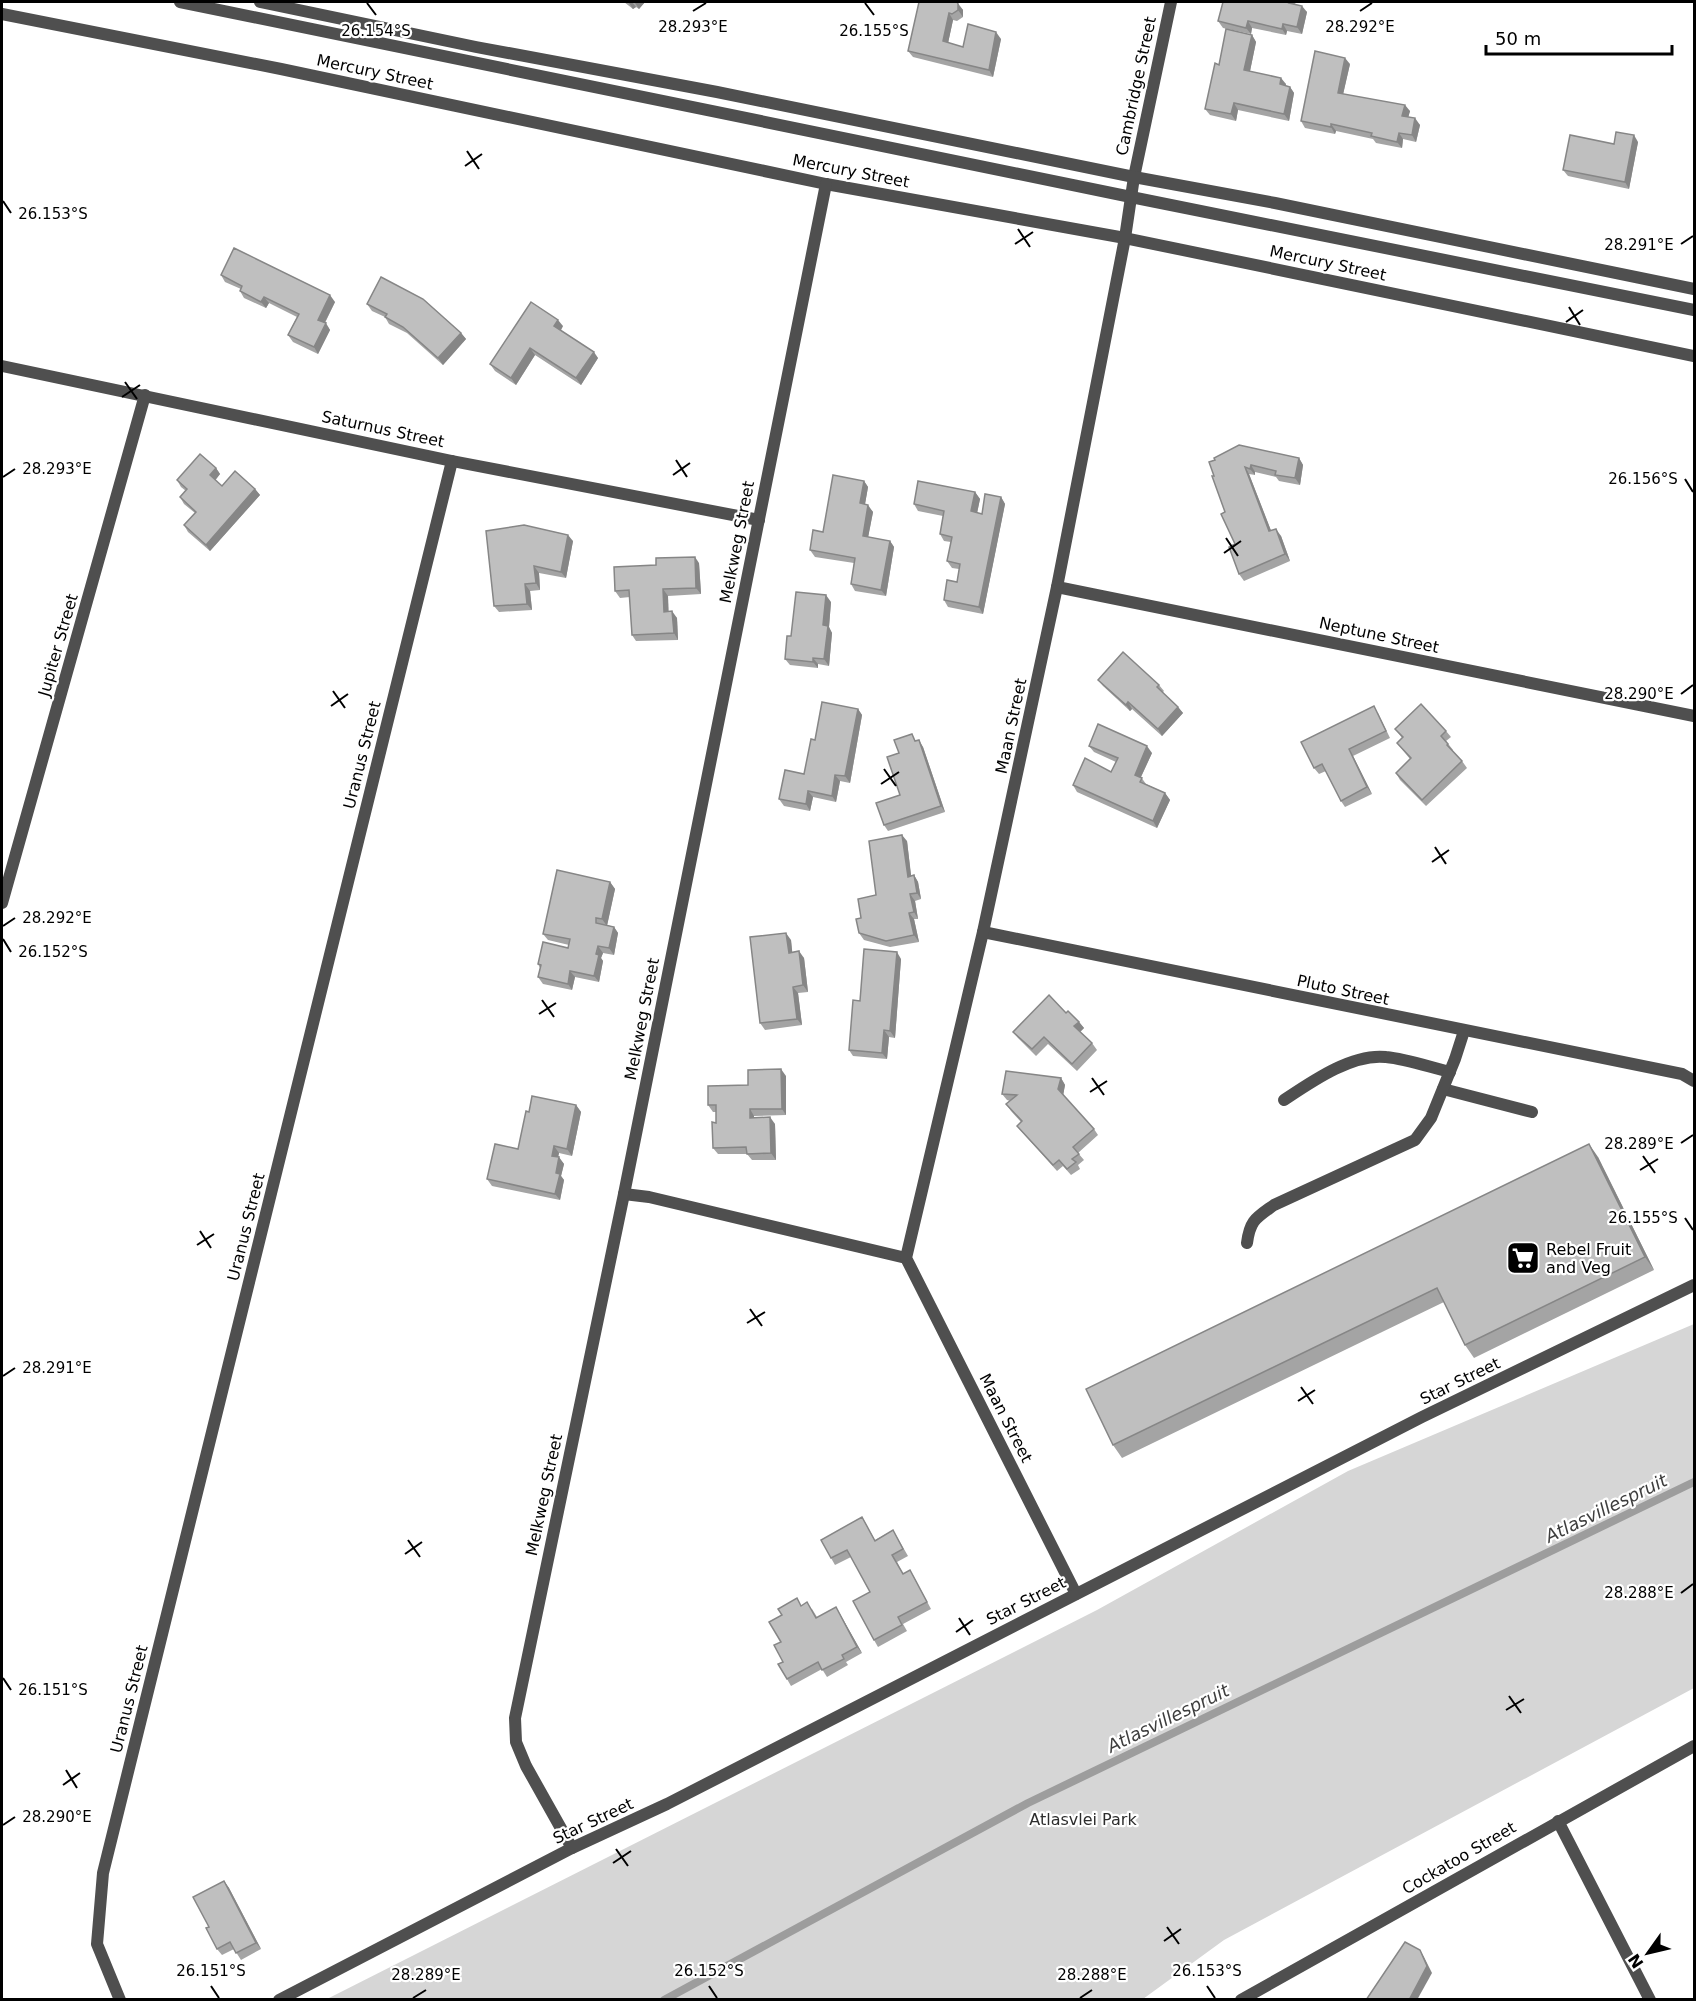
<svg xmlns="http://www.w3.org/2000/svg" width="1696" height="2001" font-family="'DejaVu Sans',sans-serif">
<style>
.green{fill:#d6d6d6}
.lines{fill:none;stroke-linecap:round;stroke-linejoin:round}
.stream{stroke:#9d9d9d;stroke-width:8}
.minor{stroke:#4f4f4f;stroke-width:12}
.tertiary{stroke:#4f4f4f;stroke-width:12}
.wall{fill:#a4a4a4}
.shaded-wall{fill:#868686}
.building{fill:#bfbfbf;stroke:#868686;stroke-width:1.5}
.ticks{fill:none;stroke:#000;stroke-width:2}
.labels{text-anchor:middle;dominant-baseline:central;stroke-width:4.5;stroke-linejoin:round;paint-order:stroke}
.street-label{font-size:16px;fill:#000;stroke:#fff}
.poi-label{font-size:16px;fill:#000;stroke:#fff;text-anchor:start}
.park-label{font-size:16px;fill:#2d2d2d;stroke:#fff}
.water-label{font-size:18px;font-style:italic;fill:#3e3e3e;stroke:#fff}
.ticks-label{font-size:15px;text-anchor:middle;fill:#000;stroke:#fff;stroke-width:4.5;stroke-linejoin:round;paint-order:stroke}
</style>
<rect width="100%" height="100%" fill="#fff"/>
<polygon class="green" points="1694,1324 1694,1688 1224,1940 1143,1999 327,1999 1097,1610 1348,1471"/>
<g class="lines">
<polyline class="stream" points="664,2000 1028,1803 1694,1482"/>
<g class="minor">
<polyline points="2,14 281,69 826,184 1125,238 1694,356"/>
<polyline points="2,366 452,461 759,520"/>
<polyline points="1057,587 1694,716"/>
<polyline points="2,903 145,395"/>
<polyline points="983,932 1682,1074 1694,1081"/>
<polyline points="1443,1089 1532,1112"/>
<path d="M 1284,1100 C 1311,1082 1352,1053 1386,1057 C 1407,1059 1429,1067 1450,1072"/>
<polyline points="624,1194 649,1197 906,1258"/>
<path d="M 1247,1243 C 1250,1220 1256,1218 1274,1205 L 1415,1140 L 1431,1118 L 1455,1059 L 1464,1031"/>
<polyline points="1076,1594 906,1258 983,932 1057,587 1125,238 1134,177 1171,2"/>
<polyline points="1558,1821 1650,2000"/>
<polyline points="572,1848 526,1766 516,1742 515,1718 624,1194 826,184"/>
<polyline points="120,2000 97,1944 103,1873 452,461"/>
<polyline points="279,2000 572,1848 667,1804 1422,1417 1694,1285"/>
<polyline points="1241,2000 1694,1746"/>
</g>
<g class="tertiary">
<polyline points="180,2 1131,197 1694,310"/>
<polyline points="260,2 476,47 717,92 1134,177 1275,203 1694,289"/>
</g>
</g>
<g class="wall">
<polygon points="624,2 645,2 639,9 636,7 633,9"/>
<polygon points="957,2 963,10 963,17 957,21 953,20 948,43 963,47 1001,39 993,77 913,57 908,51"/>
<polygon points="1223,2 1296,2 1295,4 1307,12 1302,34 1287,31 1286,35 1252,28 1251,34 1223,28 1218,21"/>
<polygon points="1252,35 1256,42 1250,71 1286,84 1285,86 1290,87 1294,93 1289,121 1238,110 1236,121 1210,115 1205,109 1219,65"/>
<polygon points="1350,64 1343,94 1410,111 1408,117 1420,125 1416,142 1403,139 1402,148 1376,143 1373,139 1336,131 1335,134 1305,128 1301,121"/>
<polygon points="1638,142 1629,189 1568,176 1563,170 1614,144"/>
<polygon points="221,275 335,302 325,323 330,330 318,354 293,342 288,335 297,317 269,303 266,308 244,298 240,291 241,289 225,282"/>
<polygon points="367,304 461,333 466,339 443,365 407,333 389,324 385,317 372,311"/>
<polygon points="563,326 561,330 598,358 581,385 535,355 516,385 495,371 490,364"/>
<polygon points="1299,458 1303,465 1300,485 1279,481 1276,477 1255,472 1255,475 1249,474 1271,531 1281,536 1290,561 1244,581 1239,574 1235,544 1214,476 1215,460"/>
<polygon points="216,468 220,474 215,480 222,486 255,489 260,495 210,551 188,532 184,525 195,513 184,504 180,497 186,491 181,487 177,480"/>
<polygon points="864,481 868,487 865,504 873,512 868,537 890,541 894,547 886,596 855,591 851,584 854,563 815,557 810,550 823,532"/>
<polygon points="975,492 980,499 977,513 982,514 1001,497 1005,504 983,614 948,607 944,600 957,582 959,569 952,568 947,561 951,542 944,541 940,534 943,516 918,511 914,504"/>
<polygon points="486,531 573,541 566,578 539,573 540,590 530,591 532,610 499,612 494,606"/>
<polygon points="699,563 701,594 668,596 668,611 677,618 678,640 636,641 632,635 630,597 620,598 615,591"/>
<polygon points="831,602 829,627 832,633 829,666 818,664 818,668 790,665 785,659 791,636"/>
<polygon points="1098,680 1159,685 1164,691 1162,693 1178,707 1183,713 1162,736 1132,709 1130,711 1103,686"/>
<polygon points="858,709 862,715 850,783 840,781 836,802 813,797 810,811 784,806 779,799 804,774 815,740"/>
<polygon points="1378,713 1390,738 1353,756 1372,794 1345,807 1341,801 1326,771 1319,774 1314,768"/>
<polygon points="1395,729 1446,731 1451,737 1446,741 1453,750 1452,751 1462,761 1467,768 1426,806 1400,780 1396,773 1410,759 1397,743 1402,738"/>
<polygon points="917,741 923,747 945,812 888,831 884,825 900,795 899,753"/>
<polygon points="1089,746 1152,753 1141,777 1146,784 1165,793 1170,800 1157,828 1077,792 1073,785 1111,772 1116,762 1094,752"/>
<polygon points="907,841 911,876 914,875 918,882 921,899 915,901 918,919 914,919 919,942 890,947 864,940 859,933 861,918 876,895"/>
<polygon points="610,882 615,889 607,925 614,927 618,933 614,955 603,953 601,958 603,961 599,982 575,977 572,990 543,984 538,977 540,968 538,964 568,948 569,945 548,940 543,934"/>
<polygon points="791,940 792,952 804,958 808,992 798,993 802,1025 765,1030 760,1023"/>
<polygon points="901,959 895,1038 889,1037 887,1059 853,1056 849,1050 860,1001"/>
<polygon points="1066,1013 1079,1022 1084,1028 1080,1032 1092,1043 1097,1050 1077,1071 1048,1044 1036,1056 1018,1038 1013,1032"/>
<polygon points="786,1076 786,1115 754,1116 754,1118 775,1124 776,1160 752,1160 747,1154 718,1154 713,1148 716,1123 716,1112 713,1112 708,1105 748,1085"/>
<polygon points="1061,1078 1065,1085 1063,1095 1094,1129 1098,1135 1078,1153 1084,1160 1078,1165 1080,1169 1071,1175 1063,1166 1057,1171 1022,1132 1017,1126 1021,1122 1011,1111 1006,1104 1010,1101 1007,1100 1002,1094"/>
<polygon points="576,1105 581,1112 572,1156 559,1153 558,1157 564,1164 561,1176 564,1180 560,1200 492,1186 487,1179 518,1149 529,1112"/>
<polygon points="1598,1157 1654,1270 1474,1358 1465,1345 1444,1302 1122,1458 1113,1445"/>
<polygon points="862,1517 875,1540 893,1530 908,1556 897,1562 903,1574 910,1570 914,1577 931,1609 903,1624 907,1631 878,1647 874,1640 870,1592 851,1557 835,1565 831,1558"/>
<polygon points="802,1605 812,1609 817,1617 840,1614 862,1653 846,1662 848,1665 827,1677 822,1669 791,1686 787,1679 781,1642"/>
<polygon points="224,1881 229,1888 261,1949 241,1960 234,1949 222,1955 217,1949 209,1927"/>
</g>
<g class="shaded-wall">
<polygon points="630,2 632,2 636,7 633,9 629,3"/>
<polygon points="636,2 645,2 639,9 635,3"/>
<polygon points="958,4 963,10 963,17 958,10"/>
<polygon points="1302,6 1307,12 1302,34 1297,27"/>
<polygon points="949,13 953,20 947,48 943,41"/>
<polygon points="1248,21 1252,28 1251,34 1246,28"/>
<polygon points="1283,24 1287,31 1286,35 1282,29"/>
<polygon points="996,32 1001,39 993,77 989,70"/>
<polygon points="1252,35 1256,42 1249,76 1244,70"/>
<polygon points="1345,58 1350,64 1342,99 1338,93"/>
<polygon points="1281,78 1286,84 1284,91 1280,84"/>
<polygon points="1290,87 1294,93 1289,121 1284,114"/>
<polygon points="1234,103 1238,110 1236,121 1231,114"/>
<polygon points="1405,105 1410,111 1407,122 1402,116"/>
<polygon points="1415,118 1420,125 1416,142 1412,135"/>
<polygon points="1331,124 1336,131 1335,134 1331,127"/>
<polygon points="1399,133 1403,139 1402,148 1397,142"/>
<polygon points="1634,135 1638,142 1629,189 1625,182"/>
<polygon points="330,295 335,302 323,326 318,320"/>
<polygon points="264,297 269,303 266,308 261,302"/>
<polygon points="558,320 563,326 559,333 554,326"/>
<polygon points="326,323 330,330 318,354 314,347"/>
<polygon points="461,333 466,339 443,365 438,358"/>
<polygon points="530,348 535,355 516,385 511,378"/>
<polygon points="594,352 598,358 581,385 576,378"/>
<polygon points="1299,458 1303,465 1300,485 1295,478"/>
<polygon points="1251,465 1255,472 1255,475 1250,469"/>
<polygon points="1245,467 1249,474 1274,538 1269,531"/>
<polygon points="216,468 220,474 214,482 210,475"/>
<polygon points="864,481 868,487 864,510 860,503"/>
<polygon points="255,489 260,495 210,551 206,545"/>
<polygon points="975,492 980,499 976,518 971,511"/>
<polygon points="1001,497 1005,504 983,614 979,607"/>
<polygon points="868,505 873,512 867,543 863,536"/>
<polygon points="1276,529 1281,536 1290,561 1285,554"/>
<polygon points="568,535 573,541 566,578 561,572"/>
<polygon points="890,541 894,547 886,596 881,590"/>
<polygon points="695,557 699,563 701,594 696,588"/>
<polygon points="534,566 539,573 540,590 536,583"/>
<polygon points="525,584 530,591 532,610 527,604"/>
<polygon points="663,589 668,596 669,618 664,612"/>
<polygon points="826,595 831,602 829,627 832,633 829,666 824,659 823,625"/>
<polygon points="672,611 677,618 678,640 674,633"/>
<polygon points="813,658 818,664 818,668 813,662"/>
<polygon points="1128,702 1132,709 1130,711 1126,705"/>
<polygon points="1178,707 1183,713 1162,736 1158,729"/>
<polygon points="858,709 862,715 850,783 845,776"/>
<polygon points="919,740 923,747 945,812 941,806"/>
<polygon points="1147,746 1152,753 1139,781 1135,775"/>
<polygon points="1349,749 1353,756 1372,794 1367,787"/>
<polygon points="835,775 840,781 836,802 832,796"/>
<polygon points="808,791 813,797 810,811 806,804"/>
<polygon points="1165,793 1170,800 1157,828 1153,821"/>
<polygon points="902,835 907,841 912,883 908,877"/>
<polygon points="914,875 918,882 921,899 917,893"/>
<polygon points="610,882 615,889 607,926 602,919"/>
<polygon points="910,894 915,901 918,919 914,912"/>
<polygon points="909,913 914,919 919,942 914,935"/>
<polygon points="614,927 618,933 614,955 609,948"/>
<polygon points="786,933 791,940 793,959 789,953"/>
<polygon points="598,946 603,953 601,958 603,961 599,982 594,976"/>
<polygon points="799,951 804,958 808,992 803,985"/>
<polygon points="897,952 901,959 895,1038 890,1031"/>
<polygon points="570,971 575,977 572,990 568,984"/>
<polygon points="793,987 798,993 802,1025 797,1019"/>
<polygon points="1079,1022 1084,1028 1079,1033 1074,1026"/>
<polygon points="884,1030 889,1037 887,1059 882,1053"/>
<polygon points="781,1069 786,1076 786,1115 782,1109"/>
<polygon points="1061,1078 1065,1085 1063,1096 1058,1089"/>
<polygon points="576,1105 581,1112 572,1156 567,1149"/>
<polygon points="750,1109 754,1116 754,1124 750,1118"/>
<polygon points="770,1117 775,1124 776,1160 771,1153"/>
<polygon points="1589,1144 1598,1157 1654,1270 1645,1257"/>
<polygon points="554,1146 559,1153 557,1162 552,1156"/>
<polygon points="559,1157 564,1164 561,1176 564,1180 560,1200 555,1194 556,1173"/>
<polygon points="836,1607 840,1614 862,1653 857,1647"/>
<polygon points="224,1881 229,1888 261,1949 256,1943"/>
<polygon points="1420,1950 1424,1957 1432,1973 1417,2000 1409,2000"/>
</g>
<g class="building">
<polygon points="919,2 957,2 958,4 958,10 952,14 949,13 943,41 963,47 968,24 996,32 989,70 908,51"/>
<polygon points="1223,2 1290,2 1289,3 1302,6 1297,27 1283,24 1282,29 1248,21 1246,28 1218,21"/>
<polygon points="1226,29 1252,35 1244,70 1281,78 1280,84 1290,87 1284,114 1234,103 1231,114 1205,109 1215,63 1219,65"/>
<polygon points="1315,51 1345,58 1338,93 1405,105 1402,116 1415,118 1412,135 1399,133 1397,142 1371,136 1372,133 1331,124 1331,127 1301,121"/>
<polygon points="1616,132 1634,135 1625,182 1563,170 1570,135 1614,144"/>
<polygon points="234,248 330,295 318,320 326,323 314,347 288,335 299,314 264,297 261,302 240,291 242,286 221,275"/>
<polygon points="381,277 423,299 461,333 438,358 403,327 385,317 387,314 367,304"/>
<polygon points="531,302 558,320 554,326 594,352 576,378 530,348 511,378 490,364"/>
<polygon points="1239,445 1299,458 1295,478 1275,475 1276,471 1251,465 1250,469 1245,467 1269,531 1276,529 1285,554 1239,574 1229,547 1235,544 1221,514 1225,512 1212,476 1214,476 1209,462 1215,460 1214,458"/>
<polygon points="200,454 216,468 210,475 222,486 235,471 255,489 206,545 184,525 196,512 180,497 187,489 177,480"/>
<polygon points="833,475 864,481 860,503 868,505 863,536 890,541 881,590 851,584 855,558 810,550 813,530 823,532"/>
<polygon points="918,481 975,492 971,511 982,514 985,494 1001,497 979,607 944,600 947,580 957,582 960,564 947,561 952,537 940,534 944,511 914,504"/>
<polygon points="524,525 568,535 561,572 534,566 536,583 525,584 527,604 494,606 486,531"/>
<polygon points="695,557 696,588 663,589 664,612 672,611 674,633 632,635 629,590 615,591 614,567 656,565 656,558"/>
<polygon points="796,592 826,595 823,625 828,626 824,659 813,658 813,662 785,659 787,636 791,636"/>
<polygon points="1123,652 1159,685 1157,687 1178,707 1158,729 1128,702 1126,705 1098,680"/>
<polygon points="822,702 858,709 845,776 835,775 832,796 808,791 806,804 779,799 785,770 804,774 811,739 815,740"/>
<polygon points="1421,704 1446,731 1441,736 1448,744 1447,745 1462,761 1422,800 1396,773 1411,758 1397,743 1403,737 1395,729"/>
<polygon points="1374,706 1386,731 1349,749 1367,787 1341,801 1322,764 1314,768 1301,742"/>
<polygon points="1098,724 1147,746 1135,775 1142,778 1140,782 1165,793 1153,821 1073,785 1085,758 1111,772 1118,758 1089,746"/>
<polygon points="912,734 915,741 919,740 941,806 884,825 876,803 900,795 887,757 899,753 894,740"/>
<polygon points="902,835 908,877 914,875 917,893 910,894 914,912 909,913 914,935 886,941 859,933 856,919 861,918 858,899 876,895 869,841"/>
<polygon points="557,870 610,882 602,919 596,918 596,923 614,927 609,948 598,946 596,954 599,955 594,976 570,971 568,984 538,977 541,965 538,964 543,942 568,948 570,939 543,934"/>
<polygon points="786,933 789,953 799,951 803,985 793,987 797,1019 760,1023 750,937"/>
<polygon points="864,949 897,952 890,1031 884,1030 882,1053 849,1050 853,1000 860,1001"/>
<polygon points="1049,995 1066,1013 1068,1011 1079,1022 1074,1026 1092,1043 1072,1064 1044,1037 1032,1049 1013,1032"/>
<polygon points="781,1069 782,1109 750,1109 750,1118 770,1117 771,1153 747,1154 746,1147 713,1148 712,1122 716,1123 716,1105 708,1105 708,1086 748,1085 748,1070"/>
<polygon points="1006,1071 1061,1078 1058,1089 1094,1129 1073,1147 1079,1154 1072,1159 1076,1162 1067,1169 1059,1160 1053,1165 1017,1126 1022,1121 1006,1104 1017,1095 1002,1094"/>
<polygon points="532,1096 576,1105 567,1149 554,1146 552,1156 559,1157 556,1173 560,1174 555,1194 487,1179 495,1144 518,1149 526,1111 529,1112"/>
<polygon points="1589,1144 1645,1257 1465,1345 1437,1288 1113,1445 1086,1389"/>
<polygon points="862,1517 875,1541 893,1530 903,1549 892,1555 903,1574 910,1570 927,1602 898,1617 902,1625 874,1640 853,1601 870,1592 847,1550 831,1558 821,1540"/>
<polygon points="797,1598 801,1606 807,1602 816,1618 836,1607 857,1647 842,1655 844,1659 822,1670 818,1662 787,1679 778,1664 783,1662 774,1645 781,1642 769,1622 782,1615 778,1609"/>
<polygon points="224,1881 256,1943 236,1953 230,1942 217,1949 206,1928 209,1927 193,1897"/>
<polygon points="1405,1942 1420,1950 1427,1966 1409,2000 1366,2000"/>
</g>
<path class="ticks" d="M 367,3 L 376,15M 865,3 L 874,15M 693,11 L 706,3M 1360,11 L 1372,3M 467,151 L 479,169M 465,166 L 482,154M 3,201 L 11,213M 1018,229 L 1030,247M 1015,244 L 1033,232M 1681,244 L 1693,236M 1569,307 L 1580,325M 1566,322 L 1583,310M 125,382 L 137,399M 122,397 L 140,385M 676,460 L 687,477M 673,475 L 690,463M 3,477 L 15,469M 1685,479 L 1693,492M 1226,538 L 1238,556M 1224,553 L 1241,541M 333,691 L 345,708M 1681,694 L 1693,685M 331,706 L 348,694M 884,769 L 896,786M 881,784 L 899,772M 1435,847 L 1446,864M 1432,862 L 1449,850M 3,926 L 15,918M 3,939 L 11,952M 542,1000 L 554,1017M 539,1014 L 556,1003M 1092,1078 L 1104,1095M 1090,1092 L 1107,1081M 1681,1143 L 1693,1135M 1643,1156 L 1655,1173M 1640,1170 L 1658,1159M 1685,1218 L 1693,1230M 200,1231 L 211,1248M 197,1245 L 214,1234M 750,1309 L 762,1326M 747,1323 L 765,1312M 3,1376 L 15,1368M 1301,1387 L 1313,1404M 1298,1401 L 1315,1390M 408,1540 L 420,1557M 405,1554 L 422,1542M 1681,1593 L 1693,1584M 959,1618 L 970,1635M 956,1632 L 973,1620M 3,1678 L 11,1690M 1509,1696 L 1521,1713M 1506,1710 L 1524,1699M 66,1770 L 77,1788M 63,1785 L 80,1773M 3,1825 L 15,1817M 616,1849 L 628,1866M 613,1863 L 631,1851M 1167,1927 L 1179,1944M 1164,1941 L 1181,1929M 211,1986 L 219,1998M 709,1986 L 717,1998M 1207,1986 L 1215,1998M 413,1998 L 426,1990M 1080,1998 L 1092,1990"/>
<defs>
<symbol id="supermarket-square" viewBox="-11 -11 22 22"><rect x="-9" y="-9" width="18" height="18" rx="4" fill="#000" stroke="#fff"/><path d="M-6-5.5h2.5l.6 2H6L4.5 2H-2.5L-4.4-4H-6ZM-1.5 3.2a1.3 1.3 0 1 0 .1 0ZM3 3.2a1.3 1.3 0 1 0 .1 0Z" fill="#fff"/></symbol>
</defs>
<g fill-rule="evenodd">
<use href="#supermarket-square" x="1504" y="1239" width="38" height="38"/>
</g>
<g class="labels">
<g class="street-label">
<text transform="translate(375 72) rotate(12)">Mercury Street</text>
<text transform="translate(1136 86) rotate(-78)">Cambridge Street</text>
<text transform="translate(851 171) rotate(11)">Mercury Street</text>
<text transform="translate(1328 263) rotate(12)">Mercury Street</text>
<text transform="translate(383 429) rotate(12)">Saturnus Street</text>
<text transform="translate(737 542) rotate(-79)">Melkweg Street</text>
<text transform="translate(1379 635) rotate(12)">Neptune Street</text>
<text transform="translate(58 645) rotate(-74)">Jupiter Street</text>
<text transform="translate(1011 726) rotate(-78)">Maan Street</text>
<text transform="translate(362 755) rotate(-76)">Uranus Street</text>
<text transform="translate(1343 990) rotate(12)">Pluto Street</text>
<text transform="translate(642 1019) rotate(-79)">Melkweg Street</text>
<text transform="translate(246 1227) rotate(-76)">Uranus Street</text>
<text transform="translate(1460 1381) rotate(-26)">Star Street</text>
<text transform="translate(1006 1418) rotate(63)">Maan Street</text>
<text transform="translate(544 1495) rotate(-78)">Melkweg Street</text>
<text transform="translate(1026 1601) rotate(-27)">Star Street</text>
<text transform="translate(129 1699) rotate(-76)">Uranus Street</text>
<text transform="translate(593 1821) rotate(-25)">Star Street</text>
<text transform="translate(1459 1858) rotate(-30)">Cockatoo Street</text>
</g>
<g class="poi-label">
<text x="1546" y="1249">Rebel Fruit<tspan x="1546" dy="18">and Veg</tspan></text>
</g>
<g class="park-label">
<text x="1083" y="1819">Atlasvlei Park</text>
</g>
<g class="water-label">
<text transform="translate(1606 1508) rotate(-26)">Atlasvillespruit</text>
<text transform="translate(1168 1718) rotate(-26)">Atlasvillespruit</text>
</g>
</g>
<g class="ticks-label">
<text x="693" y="32">28.293°E</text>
<text x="1360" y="32">28.292°E</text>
<text x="376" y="36">26.154°S</text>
<text x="874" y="36">26.155°S</text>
<text x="53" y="219">26.153°S</text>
<text x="1639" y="250">28.291°E</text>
<text x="57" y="474">28.293°E</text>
<text x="1643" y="484">26.156°S</text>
<text x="1639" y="699">28.290°E</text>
<text x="57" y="923">28.292°E</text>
<text x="53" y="957">26.152°S</text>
<text x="1639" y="1149">28.289°E</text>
<text x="1643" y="1223">26.155°S</text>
<text x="57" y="1373">28.291°E</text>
<text x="1639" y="1598">28.288°E</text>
<text x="53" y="1695">26.151°S</text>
<text x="57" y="1822">28.290°E</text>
<text x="211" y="1976">26.151°S</text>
<text x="709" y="1976">26.152°S</text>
<text x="1207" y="1976">26.153°S</text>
<text x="426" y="1980">28.289°E</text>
<text x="1092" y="1980">28.288°E</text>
</g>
<rect width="1696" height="2001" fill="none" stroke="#000000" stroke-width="6"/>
<g transform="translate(1648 1953) rotate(236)" stroke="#ffffff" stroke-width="4.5" paint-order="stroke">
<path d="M0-4.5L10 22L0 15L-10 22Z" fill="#000000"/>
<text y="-9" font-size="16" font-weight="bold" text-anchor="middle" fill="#000000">N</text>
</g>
<path d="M1486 45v9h186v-9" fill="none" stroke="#000000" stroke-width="3"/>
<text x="1495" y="45" font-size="18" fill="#000000" stroke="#ffffff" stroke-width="4.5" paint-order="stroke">50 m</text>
</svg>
